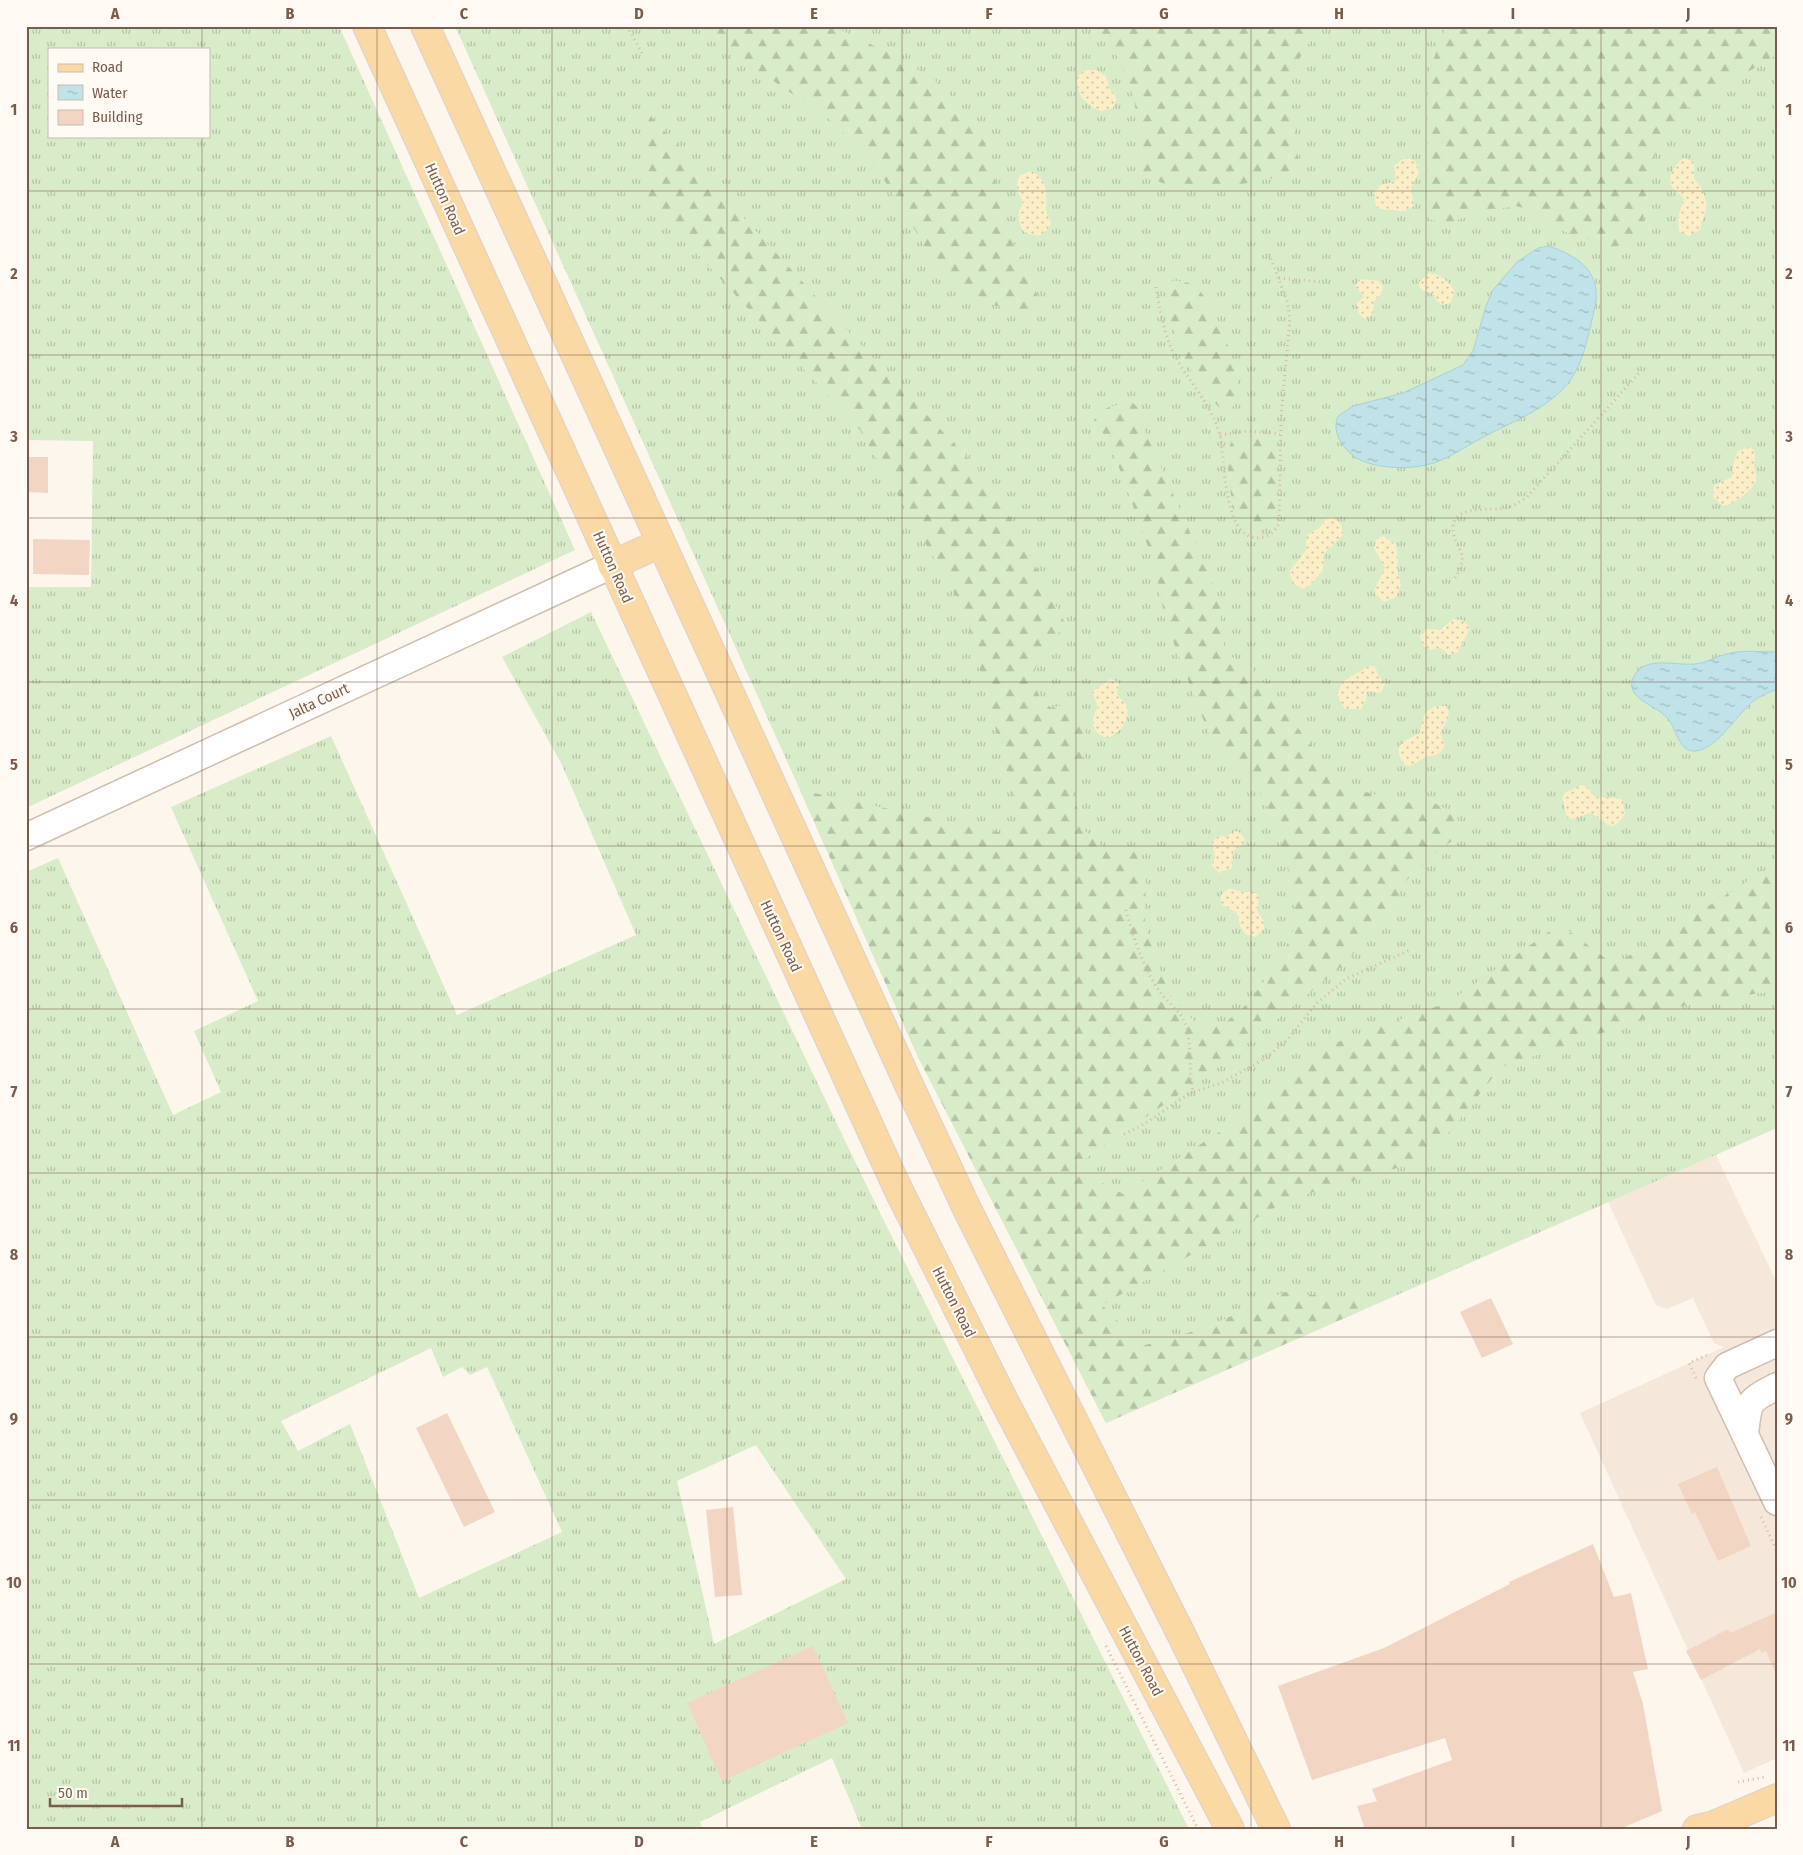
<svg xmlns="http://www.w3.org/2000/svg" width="1803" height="1855" font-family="'Fira Sans Condensed',sans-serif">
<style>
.residential{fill:#f5e8da}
.grass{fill:url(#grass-tufts);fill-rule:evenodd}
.forest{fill:url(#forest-firs)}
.sand{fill:url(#sand-dots)}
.water{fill:url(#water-ripples);stroke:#a5d3da}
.building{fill:#f3d5c3}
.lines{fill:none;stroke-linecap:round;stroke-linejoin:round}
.minor-casing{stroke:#d1beb0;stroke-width:29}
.major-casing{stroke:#dad1cd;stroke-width:30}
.path{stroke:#d9b8a5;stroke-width:3;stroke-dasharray:1 4;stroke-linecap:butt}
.minor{stroke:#fff;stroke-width:26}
.major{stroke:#fbd9a5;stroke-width:28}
.grid{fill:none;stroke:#7a5c4d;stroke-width:1;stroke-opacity:0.55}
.labels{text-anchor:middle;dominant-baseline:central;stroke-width:4;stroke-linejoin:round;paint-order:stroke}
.street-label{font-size:15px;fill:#7a5c4d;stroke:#fffaf3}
.neatline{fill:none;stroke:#7a5c4d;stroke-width:2}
.grid-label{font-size:16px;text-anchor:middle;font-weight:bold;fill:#7a5c4d}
</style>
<defs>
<pattern id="grass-tufts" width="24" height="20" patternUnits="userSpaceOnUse" patternTransform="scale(1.25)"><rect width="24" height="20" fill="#d8ecc9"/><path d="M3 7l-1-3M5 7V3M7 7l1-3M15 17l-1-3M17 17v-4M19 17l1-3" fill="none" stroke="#b4c2a5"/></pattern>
<pattern id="forest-firs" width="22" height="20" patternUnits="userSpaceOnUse" patternTransform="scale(1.25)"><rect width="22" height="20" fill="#d8ecc9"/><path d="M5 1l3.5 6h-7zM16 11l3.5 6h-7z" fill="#b4c2a5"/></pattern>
<pattern id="sand-dots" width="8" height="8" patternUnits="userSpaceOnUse" patternTransform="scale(1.25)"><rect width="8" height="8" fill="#fcefc7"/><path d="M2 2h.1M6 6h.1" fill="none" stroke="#d1c5a4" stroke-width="1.8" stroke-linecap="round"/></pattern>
<pattern id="water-ripples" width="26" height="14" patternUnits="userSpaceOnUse" patternTransform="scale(1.25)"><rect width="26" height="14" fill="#bfe3e8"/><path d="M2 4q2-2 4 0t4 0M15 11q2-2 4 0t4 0" fill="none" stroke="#a0bbbe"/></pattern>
</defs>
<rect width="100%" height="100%" fill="#fdf6ec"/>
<polygon class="residential" points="1716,1155 1777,1283 1777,1758 1744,1773 1580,1413 1724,1347 1714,1343 1693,1298 1667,1309 1656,1305 1608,1202"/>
<g class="grass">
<path d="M 26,26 L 339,26 L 575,550 L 26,808 L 26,587 L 91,587 L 93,441 L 26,440 ZM 49,49 L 209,49 L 209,136 L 49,136 Z"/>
<polygon points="455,26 1777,26 1777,1128 1106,1423 918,1057 800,790"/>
<path d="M 591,612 L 877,1207 L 1189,1829 L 862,1829 L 832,1758 L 700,1822 L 702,1829 L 26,1829 L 26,872 L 58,858 L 173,1115 L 221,1092 L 194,1031 L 258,1001 L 171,807 L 331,736 L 457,1015 L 636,935 L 561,763 L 502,657 ZM 431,1348 L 443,1377 L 462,1367 L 470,1375 L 487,1367 L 562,1532 L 419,1598 L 350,1424 L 298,1451 L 281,1421 ZM 756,1445 L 846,1579 L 714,1644 L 677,1481 Z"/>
</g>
<g class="forest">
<polygon points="693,26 832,26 898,57 943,86 972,120 990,153 998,197 1012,240 1034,281 1039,305 1023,312 985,303 941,272 878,170 833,122"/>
<path d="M 1092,26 L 1319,26 L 1293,69 L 1289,102 L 1295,126 L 1298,159 L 1286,176 C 1239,183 1182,203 1141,171 C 1138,126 1139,96 1116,55 C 1109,43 1104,34 1092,26 Z"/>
<path d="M 1446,26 L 1777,26 L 1777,54 C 1741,80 1674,102 1658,146 C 1648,173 1645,204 1642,233 L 1630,242 L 1612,248 L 1557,229 L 1531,210 L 1516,206 L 1485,211 L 1451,222 L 1431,220 L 1427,211 L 1428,74 Z"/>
<path d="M 644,109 L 842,325 L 993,485 L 1066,625 L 1042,651 L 1033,676 L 1040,701 L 1052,708 L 1068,704 L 1085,726 L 1088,745 L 1071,789 L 1084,830 L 1110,853 L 1135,851 L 1146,878 L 1145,924 L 1157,962 L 1172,997 L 1195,1022 L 1225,1023 L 1247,1004 L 1282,957 L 1296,923 L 1290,879 L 1278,830 L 1254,781 L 1218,747 L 1209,734 L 1166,623 L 1154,563 L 1110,443 L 1094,421 C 1099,406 1118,405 1132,402 L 1141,411 L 1142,424 L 1221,602 L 1221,638 L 1228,655 L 1251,666 L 1334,776 L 1358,790 L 1402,802 L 1434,803 L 1454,813 L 1461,825 L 1456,838 L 1430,857 L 1403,884 L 1386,918 L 1342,966 L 1216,1069 L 1073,1167 L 1123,1194 L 1232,1124 L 1310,1052 L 1449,1002 L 1560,924 L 1614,965 L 1777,863 L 1777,991 L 1698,1001 L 1501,1067 L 1428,1159 L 1290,1199 L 1102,1305 L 1142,1346 L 1205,1328 L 1284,1292 L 1380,1302 L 1106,1423 L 918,1057 L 800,790 L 998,832 L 1019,828 L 1011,787 L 965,612 L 860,430 L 645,197 Z"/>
<path d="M 1171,281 C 1181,281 1189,281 1197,288 C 1219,309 1239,371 1239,401 L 1232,407 L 1219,407 C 1191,382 1167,327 1165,289 Z"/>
<path d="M 1245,434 C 1259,435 1268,434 1276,447 L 1276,517 C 1272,524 1269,528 1261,528 C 1231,530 1228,482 1228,462 C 1228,455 1228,444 1234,439 C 1236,437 1242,436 1245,434 Z"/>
</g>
<g class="sand">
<path d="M 1087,70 L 1096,70 L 1107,77 L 1109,88 L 1117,98 L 1113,108 L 1100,111 C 1085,104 1074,93 1078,75 Z"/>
<path d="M 1408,158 L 1415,161 L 1419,172 L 1411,188 L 1414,206 L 1403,212 C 1393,208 1386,212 1376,207 L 1374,193 L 1381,185 L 1396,181 L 1394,166 L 1401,160 Z"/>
<path d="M 1684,158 L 1694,162 L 1694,179 L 1703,190 L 1707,205 L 1700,230 L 1689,236 L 1679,231 L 1678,217 L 1684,199 C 1681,194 1675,191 1672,187 C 1667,176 1675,164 1684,158 Z"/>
<path d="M 1031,171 C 1049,181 1046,192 1046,209 C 1046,215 1050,219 1051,224 C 1044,237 1035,238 1023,231 C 1018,221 1016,214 1023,203 C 1019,192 1014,188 1019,176 Z"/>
<path d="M 1429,273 C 1439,273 1452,284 1455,292 L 1450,303 L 1442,305 L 1436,300 L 1433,294 C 1427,290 1418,293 1419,282 Z"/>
<polygon points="1361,279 1379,281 1383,287 1381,294 1375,300 1372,315 1365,319 1359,314 1356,304 1364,297 1355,286"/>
<path d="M 1749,447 L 1754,450 C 1756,456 1754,459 1754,465 C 1754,471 1758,475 1756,481 C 1754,489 1732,506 1723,506 L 1713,497 L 1714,485 L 1732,477 L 1734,460 L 1738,451 Z"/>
<path d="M 1332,517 L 1341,524 L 1343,535 L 1324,554 L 1323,569 C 1318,575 1311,587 1304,589 C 1294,586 1290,581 1290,571 L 1306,550 C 1306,531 1305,537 1319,528 C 1325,523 1323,519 1332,517 Z"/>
<polygon points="1384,536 1395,544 1397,549 1398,574 1401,585 1396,597 1384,602 1375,594 1375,588 1385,568 1374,548 1377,538"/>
<polygon points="1453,619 1463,620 1470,628 1458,652 1449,655 1441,648 1430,650 1423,646 1420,637 1426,629 1440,630"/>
<polygon points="1369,666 1375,666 1378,675 1385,684 1381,693 1367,691 1366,700 1361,709 1345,709 1337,695 1342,682"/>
<path d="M 1110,679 L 1119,682 L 1117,694 C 1119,697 1123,700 1125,703 C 1133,718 1121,732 1108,738 C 1090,733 1090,720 1098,707 L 1092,692 Z"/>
<path d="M 1435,706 L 1446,706 C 1453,715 1444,724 1440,733 L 1445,744 C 1440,759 1432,753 1422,759 C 1417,762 1415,764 1410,766 L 1404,764 C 1391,746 1404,740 1419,734 L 1425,713 Z"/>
<path d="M 1581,785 L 1587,787 L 1595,797 L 1619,798 L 1623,801 L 1625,814 C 1608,839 1607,818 1589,813 L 1574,819 L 1567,818 L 1562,798 L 1565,793 Z"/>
<polygon points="1234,831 1239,832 1245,839 1243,844 1233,851 1232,868 1219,873 1212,866 1215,857 1212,842 1219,836 1225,837"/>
<path d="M 1229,888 C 1234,889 1237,891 1241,892 C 1249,893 1254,889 1259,897 L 1257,911 L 1264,921 L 1264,929 L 1255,937 L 1245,934 L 1240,926 L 1237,913 L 1221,904 L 1221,895 Z"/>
</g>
<g class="water">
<path d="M 1548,246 C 1580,256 1604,274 1594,311 C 1588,336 1583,368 1564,388 C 1541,412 1509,423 1480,439 C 1463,448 1445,461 1426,465 C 1405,470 1362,469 1347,450 C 1338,440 1333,429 1338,416 L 1353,406 L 1403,393 L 1463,365 L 1473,351 L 1486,306 L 1493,290 L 1517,262 L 1538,248 Z"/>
<path d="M 1777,652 L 1777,689 C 1770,692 1763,695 1756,699 C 1738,712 1719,748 1696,751 C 1679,753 1677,730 1668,719 C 1658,705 1622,699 1634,676 C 1645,655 1677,666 1695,664 C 1707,663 1719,655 1731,653 C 1746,650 1762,652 1777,652 Z"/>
</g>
<g class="building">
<polygon points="26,457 48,457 48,493 26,492"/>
<polygon points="33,539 90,540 89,575 33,574"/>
<polygon points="1491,1298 1513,1344 1482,1358 1460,1312"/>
<polygon points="447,1413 495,1512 464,1527 416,1428"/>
<polygon points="1717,1467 1751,1546 1718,1561 1695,1512 1692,1514 1678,1484"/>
<polygon points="733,1507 742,1595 715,1597 706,1510"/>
<polygon points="1593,1544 1614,1597 1631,1593 1648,1669 1633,1672 1643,1704 1662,1811 1620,1829 1365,1829 1357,1806 1377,1801 1372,1789 1452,1760 1445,1738 1312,1780 1278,1686 1384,1648 1510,1584 1509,1582"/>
<polygon points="1777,1612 1777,1677 1766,1651 1761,1653 1760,1649 1701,1680 1686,1651 1728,1629 1730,1633"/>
<polygon points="813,1646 848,1723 722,1781 687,1703"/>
</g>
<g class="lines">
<defs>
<g id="minor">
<polyline points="26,837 612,565"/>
<polyline points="1777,1343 1727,1366 1718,1378 1777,1502"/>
<path d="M 1745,1434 C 1749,1400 1747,1402 1777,1386"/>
</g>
<g id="major">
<polyline points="367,26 898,1189 1002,1397 1230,1829"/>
<polyline points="425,26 909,1085 967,1209 1181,1634 1276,1829"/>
<polyline points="612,565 661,543"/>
<polyline points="1697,1829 1714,1825 1777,1798"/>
</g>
</defs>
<use href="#minor" class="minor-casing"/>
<use href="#major" class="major-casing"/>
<g class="path">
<polyline points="627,26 643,55"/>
<polyline points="1279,278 1321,282"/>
<path d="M 1156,287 C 1160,310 1164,335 1175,356 C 1187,378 1205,398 1215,421 C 1217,426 1219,431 1220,435 C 1225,456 1222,547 1263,537 C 1271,535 1276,530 1279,523 L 1281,417 L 1290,318 L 1287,301 L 1269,254"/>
<polyline points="1220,435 1248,431 1280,434"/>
<path d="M 1455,578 C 1472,551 1453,549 1453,528 C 1453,504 1491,511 1505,508 C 1513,507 1519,502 1526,498 L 1641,371"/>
<path d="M 1126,910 C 1134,939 1143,968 1160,992 C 1167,1002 1178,1009 1183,1019 C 1193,1036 1188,1071 1193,1092 L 1221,1083 L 1266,1058 L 1287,1040 L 1317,1003 L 1346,979 L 1410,950"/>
<path d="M 1124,1134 C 1149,1124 1169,1105 1193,1092"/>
<polyline points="1696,1378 1689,1363 1707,1355"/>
<polyline points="1761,1517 1777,1551"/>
<polyline points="1106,1646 1198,1829"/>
<polyline points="1738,1782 1765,1777"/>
</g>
<use href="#minor" class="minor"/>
<use href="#major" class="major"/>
</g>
<path class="grid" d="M 202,26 L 202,49M 377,26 L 377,1829M 552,26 L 552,1829M 727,26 L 727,1829M 902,26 L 902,1829M 1076,26 L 1076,1829M 1251,26 L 1251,1829M 1426,26 L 1426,1829M 1601,26 L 1601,1829M 202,136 L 202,1829M 26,191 L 1777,191M 26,355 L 1777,355M 26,518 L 1777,518M 26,682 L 1777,682M 26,846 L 1777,846M 26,1009 L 1777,1009M 26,1173 L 1777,1173M 26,1337 L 1777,1337M 26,1500 L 1777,1500M 26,1664 L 1777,1664"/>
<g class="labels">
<g class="street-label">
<text transform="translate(445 199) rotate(66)">Hutton Road</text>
<text transform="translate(613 567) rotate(66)">Hutton Road</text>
<text transform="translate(319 701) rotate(-25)">Jalta Court</text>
<text transform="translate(781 936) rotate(65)">Hutton Road</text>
<text transform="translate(954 1302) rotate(63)">Hutton Road</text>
<text transform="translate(1141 1661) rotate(62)">Hutton Road</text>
</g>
</g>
<rect width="1803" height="1855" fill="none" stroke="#fffaf3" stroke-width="55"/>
<rect x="48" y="48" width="162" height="90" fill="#fffaf3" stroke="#cabbb1"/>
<rect x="58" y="64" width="25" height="8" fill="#fbd9a5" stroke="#cabbb1"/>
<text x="92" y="72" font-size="15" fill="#7a5c4d">Road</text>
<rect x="58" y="85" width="25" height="15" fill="url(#water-ripples)" stroke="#cabbb1"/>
<text x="92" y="98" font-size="15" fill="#7a5c4d">Water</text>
<rect x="58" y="110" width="25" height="15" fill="#f3d5c3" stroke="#cabbb1"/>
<text x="92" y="122" font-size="15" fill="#7a5c4d">Building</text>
<path d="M50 1798v8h132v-8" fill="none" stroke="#7a5c4d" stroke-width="2.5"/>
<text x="58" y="1798" font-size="15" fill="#7a5c4d" stroke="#fffaf3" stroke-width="4" paint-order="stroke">50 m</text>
<rect x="28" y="28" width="1748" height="1800" class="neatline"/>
<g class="grid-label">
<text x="115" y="19">A</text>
<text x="290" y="19">B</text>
<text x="464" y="19">C</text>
<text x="639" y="19">D</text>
<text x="814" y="19">E</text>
<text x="989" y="19">F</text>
<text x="1164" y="19">G</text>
<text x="1339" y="19">H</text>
<text x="1513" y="19">I</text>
<text x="1688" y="19">J</text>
<text x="14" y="115">1</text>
<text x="1789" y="115">1</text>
<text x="14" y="279">2</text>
<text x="1789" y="279">2</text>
<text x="14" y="442">3</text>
<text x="1789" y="442">3</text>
<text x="14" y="606">4</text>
<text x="1789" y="606">4</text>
<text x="14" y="770">5</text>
<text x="1789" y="770">5</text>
<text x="14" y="933">6</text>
<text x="1789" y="933">6</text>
<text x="14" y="1097">7</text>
<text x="1789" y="1097">7</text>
<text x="14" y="1260">8</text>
<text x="1789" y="1260">8</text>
<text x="14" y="1424">9</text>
<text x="1789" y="1424">9</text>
<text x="14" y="1588">10</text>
<text x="1789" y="1588">10</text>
<text x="14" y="1751">11</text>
<text x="1789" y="1751">11</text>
<text x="115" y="1847">A</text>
<text x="290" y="1847">B</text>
<text x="464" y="1847">C</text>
<text x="639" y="1847">D</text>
<text x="814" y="1847">E</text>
<text x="989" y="1847">F</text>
<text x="1164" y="1847">G</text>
<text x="1339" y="1847">H</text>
<text x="1513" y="1847">I</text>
<text x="1688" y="1847">J</text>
</g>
</svg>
